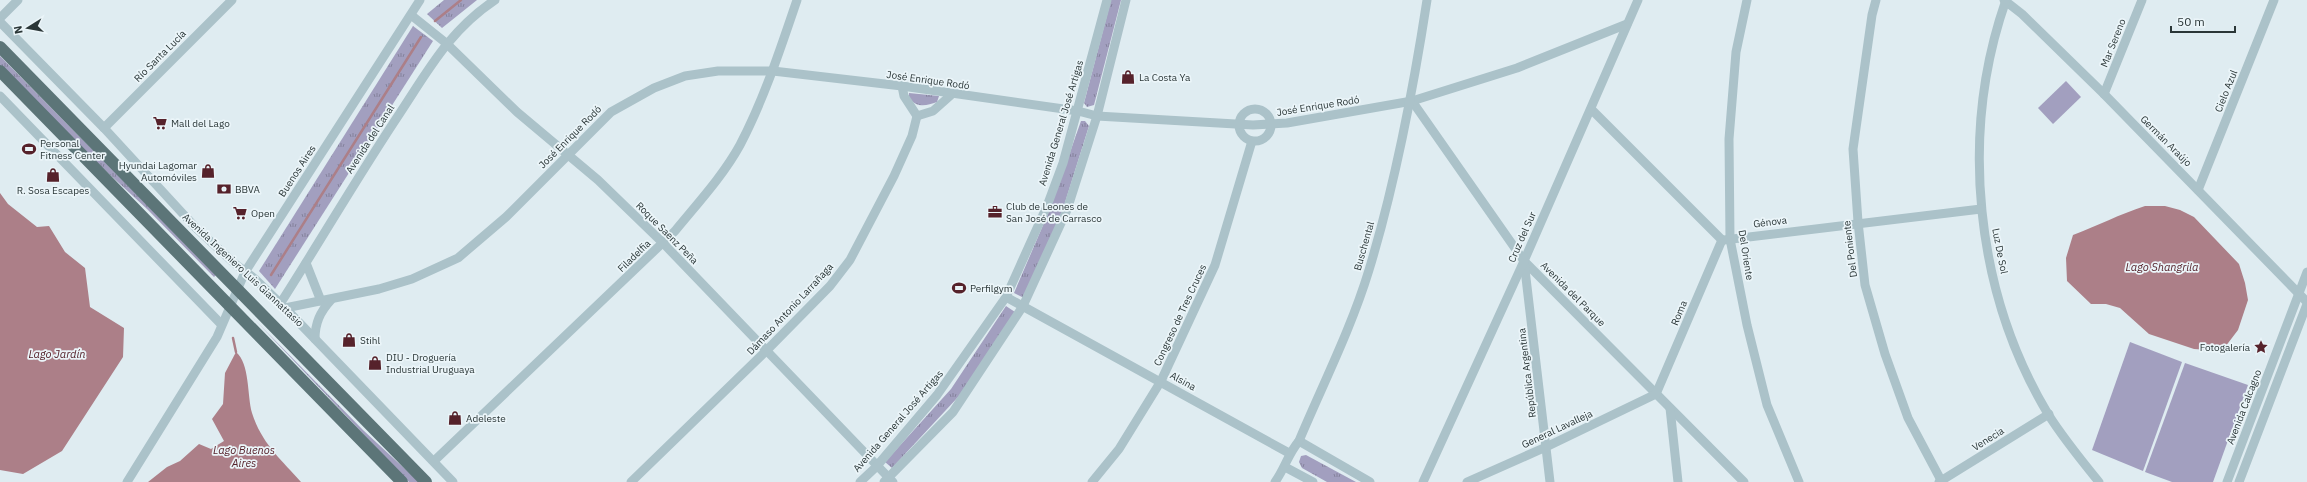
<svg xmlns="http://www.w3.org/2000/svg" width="2307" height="482" font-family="'IBM Plex Sans',sans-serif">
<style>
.grass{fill:url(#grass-tufts)}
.green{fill:#a29fbf}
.water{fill:#ac7f88}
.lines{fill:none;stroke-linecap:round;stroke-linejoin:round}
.stream{stroke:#ac7f88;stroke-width:2.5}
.minor{stroke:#abc2c9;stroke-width:9}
.major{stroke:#5c7578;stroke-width:12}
.labels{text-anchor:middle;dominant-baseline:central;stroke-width:3.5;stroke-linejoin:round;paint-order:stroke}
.street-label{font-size:10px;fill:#2a3637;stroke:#ebf5f9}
.poi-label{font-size:10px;fill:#2a3637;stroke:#ebf5f9;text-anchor:start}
.water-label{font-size:11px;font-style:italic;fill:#56222b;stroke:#ebf5f9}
</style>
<defs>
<pattern id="grass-tufts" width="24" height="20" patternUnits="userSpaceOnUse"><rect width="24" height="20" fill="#a29fbf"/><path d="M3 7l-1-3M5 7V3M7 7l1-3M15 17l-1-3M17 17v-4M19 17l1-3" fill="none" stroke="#84829c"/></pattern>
</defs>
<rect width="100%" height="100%" fill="#dfecf1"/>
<g class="grass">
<polygon points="444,0 477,0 442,28 427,14"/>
<polygon points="1111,0 1121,0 1094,105 1087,107 1084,103"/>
<polygon points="413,26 433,41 275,289 259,271"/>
<polygon points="0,56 216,275 214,277 147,209 82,149 0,66"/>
<path d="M 909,93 L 939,96 L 937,102 C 926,106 917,108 909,98 Z"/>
<polygon points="1081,121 1085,121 1089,126 1062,212 1024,298 1014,293 1050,209"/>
<polygon points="1006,306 1015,312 959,396 892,468 885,462 951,389"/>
<polygon points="252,317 363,430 419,482 409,482"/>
<polygon points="1306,455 1356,482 1327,482 1302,468 1299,462 1301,456"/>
</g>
<g class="green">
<polygon points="2066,81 2081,97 2053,124 2038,108"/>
<polygon points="2130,342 2182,362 2143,471 2092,450"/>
<polygon points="2185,363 2248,385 2213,482 2172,482 2145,472"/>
</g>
<g class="water">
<polygon points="0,193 8,204 37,227 49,226 65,252 85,268 90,307 124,328 123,357 62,451 23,474 0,470"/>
<path d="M 2145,206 L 2165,206 L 2180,210 L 2194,217 L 2239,264 L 2245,283 L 2248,300 L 2238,330 L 2222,351 L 2194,349 L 2149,334 L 2120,308 L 2106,304 L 2091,304 L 2067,281 L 2066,258 L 2073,235 C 2097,226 2120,214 2145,206 Z"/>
<path d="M 236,352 C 250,364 247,395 252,413 C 262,444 281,459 301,482 L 148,482 L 167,467 L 180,461 L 199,444 L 211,449 L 224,441 L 212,419 L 223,404 L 225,373 Z"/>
</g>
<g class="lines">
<g class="stream">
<polyline points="435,21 461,0"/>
<polyline points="271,275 421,37"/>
<polyline points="233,338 236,352"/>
</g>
<g class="minor">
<polyline points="1747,0 1736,52 1729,139 1730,239 1747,325 1767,405 1799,482"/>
<polyline points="1876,0 1872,15 1853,149 1858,222 1865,285 1885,354 1908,418 1942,482"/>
<polyline points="2004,0 2022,14 2104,94 2307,302"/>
<path d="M 2006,0 C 1959,134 1975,292 2048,414 C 2063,438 2081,460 2099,482"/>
<polyline points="411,15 446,43 517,112 598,180 663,243 893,482"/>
<polyline points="0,18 18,0"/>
<polyline points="0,22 104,128 196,228 234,263 255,279 285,308 453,482"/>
<polyline points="902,86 904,96 917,116 933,111 951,95"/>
<polyline points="2104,94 2142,0"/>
<polyline points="0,96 221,324"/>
<polyline points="1412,101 1524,261 1744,482"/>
<polyline points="1591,109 1722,240"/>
<circle cx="1255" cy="125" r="16"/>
<polyline points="104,128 232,0"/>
<polyline points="2198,190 2274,0"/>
<polyline points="1724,240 1981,209"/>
<polyline points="1524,261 1550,482"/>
<polyline points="306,263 321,301"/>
<polyline points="1006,297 1289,453"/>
<path d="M 280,304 C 321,240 358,176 400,113 C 429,69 450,30 495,0"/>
<polyline points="285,308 379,289 412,279 458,258 506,217 611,112 654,88 685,76 718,71 773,71 902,86 1078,111 1097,116 1253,125 1287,123 1412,101 1517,68 1627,24"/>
<path d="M 315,339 C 315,323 320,312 331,300"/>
<polyline points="1670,408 1678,482"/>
<polyline points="1299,441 1370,482"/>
<path d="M 434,461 L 675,231 C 697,204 723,176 740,145 C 764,99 780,50 797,0"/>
<polyline points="1285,467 1313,482"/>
<polyline points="127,482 217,337 245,272 420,0"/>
<polyline points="631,482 766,351 830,286 850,260 894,176 912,136 917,116"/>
<polyline points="860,482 876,467 937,395 1006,297 1047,206 1063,163 1107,0"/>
<polyline points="884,482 953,412 1023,306 1067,210 1097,116 1126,0"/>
<polyline points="1092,482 1119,449 1161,381 1215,265 1252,141"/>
<path d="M 1275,482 C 1285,468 1288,454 1299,441 C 1323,384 1351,329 1369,270 C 1396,181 1413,91 1427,0"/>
<polyline points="1423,482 1524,261 1638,0"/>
<polyline points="1467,482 1546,447 1656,394 1722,240"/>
<polyline points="1939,482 2049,414"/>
<polyline points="2227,482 2307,272"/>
<polyline points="2239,482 2307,304"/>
</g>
<g class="major">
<polyline points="0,47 426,482"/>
<polyline points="0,71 402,482"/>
</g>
</g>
<defs>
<symbol id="shop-bare" viewBox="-9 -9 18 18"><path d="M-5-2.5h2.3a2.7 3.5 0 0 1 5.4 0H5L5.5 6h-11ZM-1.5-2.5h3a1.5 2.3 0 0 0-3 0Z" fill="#56222b" stroke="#ebf5f9" stroke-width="2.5" paint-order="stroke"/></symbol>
<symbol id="supermarket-bare" viewBox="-9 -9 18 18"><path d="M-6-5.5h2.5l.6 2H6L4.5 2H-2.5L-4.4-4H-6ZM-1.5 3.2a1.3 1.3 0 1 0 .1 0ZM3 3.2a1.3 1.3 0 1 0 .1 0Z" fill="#56222b" stroke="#ebf5f9" stroke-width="2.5" paint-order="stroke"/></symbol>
<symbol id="stadium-bare" viewBox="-9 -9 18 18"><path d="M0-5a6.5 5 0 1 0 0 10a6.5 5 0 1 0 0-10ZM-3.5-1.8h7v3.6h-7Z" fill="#56222b" stroke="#ebf5f9" stroke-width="2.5" paint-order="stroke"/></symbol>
<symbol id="bank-bare" viewBox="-9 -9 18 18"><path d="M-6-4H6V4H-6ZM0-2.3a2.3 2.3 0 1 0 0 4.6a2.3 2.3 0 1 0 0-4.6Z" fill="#56222b" stroke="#ebf5f9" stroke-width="2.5" paint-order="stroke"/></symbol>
<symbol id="office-bare" viewBox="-9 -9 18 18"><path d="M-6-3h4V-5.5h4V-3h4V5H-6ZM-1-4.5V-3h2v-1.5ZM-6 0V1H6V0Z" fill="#56222b" stroke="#ebf5f9" stroke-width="2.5" paint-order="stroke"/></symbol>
<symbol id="sight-bare" viewBox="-9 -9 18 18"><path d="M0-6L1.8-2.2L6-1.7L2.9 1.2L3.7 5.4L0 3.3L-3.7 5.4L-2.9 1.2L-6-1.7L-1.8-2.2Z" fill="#56222b" stroke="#ebf5f9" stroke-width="2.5" paint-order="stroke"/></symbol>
</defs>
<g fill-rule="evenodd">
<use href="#shop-bare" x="1118" y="67" width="20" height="20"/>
<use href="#supermarket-bare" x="150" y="113" width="20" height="20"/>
<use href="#stadium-bare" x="19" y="139" width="20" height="20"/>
<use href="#shop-bare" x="198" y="161" width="20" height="20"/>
<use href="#shop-bare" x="43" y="165" width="20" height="20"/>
<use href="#bank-bare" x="214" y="179" width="20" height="20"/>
<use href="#office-bare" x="985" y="202" width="20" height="20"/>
<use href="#supermarket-bare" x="230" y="203" width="20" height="20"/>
<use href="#stadium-bare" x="949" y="278" width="20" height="20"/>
<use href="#shop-bare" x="339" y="330" width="20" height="20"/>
<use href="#sight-bare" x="2251" y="337" width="20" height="20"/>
<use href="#shop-bare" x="365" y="353" width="20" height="20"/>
<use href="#shop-bare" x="445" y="408" width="20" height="20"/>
</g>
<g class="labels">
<g class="street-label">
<text transform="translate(2113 43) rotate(-68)">Mar Sereno</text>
<text transform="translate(160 56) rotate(-45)">Río Santa Lucía</text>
<text transform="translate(928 80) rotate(8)">José Enrique Rodó</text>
<text transform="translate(2226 91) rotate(-68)">Cielo Azul</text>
<text transform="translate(1318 106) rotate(-9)">José Enrique Rodó</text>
<text transform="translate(1061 123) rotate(-73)">Avenida General José Artigas</text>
<text transform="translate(570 137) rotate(-45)">José Enrique Rodó</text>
<text transform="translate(370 139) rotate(-57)">Avenida del Canal</text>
<text transform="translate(2166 141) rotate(45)">Germán Araújo</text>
<text transform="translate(297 171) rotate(-57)">Buenos Aires</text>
<text transform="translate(1770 222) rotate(-7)">Génova</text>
<text transform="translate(667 233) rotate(45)">Roque Saenz Peña</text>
<text transform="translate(1522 237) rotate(-66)">Cruz del Sur</text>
<text transform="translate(1364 246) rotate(-74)">Buschental</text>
<text transform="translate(1850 249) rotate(-97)">Del Poniente</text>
<text transform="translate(2000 251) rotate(79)">Luz De Sol</text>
<text transform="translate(1746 255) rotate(81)">Del Oriente</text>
<text transform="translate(634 256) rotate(-44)">Filadelfia</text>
<text transform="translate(243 270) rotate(43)">Avenida Ingeniero Luis Giannattasio</text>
<text transform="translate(1573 294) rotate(45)">Avenida del Parque</text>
<text transform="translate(790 309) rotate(-47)">Dámaso Antonio Larrañaga</text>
<text transform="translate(1679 313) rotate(-67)">Roma</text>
<text transform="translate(1180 315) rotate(-65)">Congreso de Tres Cruces</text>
<text transform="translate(1527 373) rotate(-97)">República Argentina</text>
<text transform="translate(1183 381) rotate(29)">Alsina</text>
<text transform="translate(2244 407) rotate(-69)">Avenida Calcagno</text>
<text transform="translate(898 421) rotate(-49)">Avenida General José Artigas</text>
<text transform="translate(1557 429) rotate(-25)">General Lavalleja</text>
<text transform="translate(1988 439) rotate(-32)">Venecia</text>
</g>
<g class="poi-label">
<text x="1139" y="77">La Costa Ya</text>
<text x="171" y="123">Mall del Lago</text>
<text x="40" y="143">Personal<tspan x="40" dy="12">Fitness Center</tspan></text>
<text x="197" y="165" text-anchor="end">Hyundai Lagomar<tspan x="197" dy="12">Automóviles</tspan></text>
<text x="235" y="189">BBVA</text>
<text x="53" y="190" text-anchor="middle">R. Sosa Escapes</text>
<text x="1006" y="206">Club de Leones de<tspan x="1006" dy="12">San José de Carrasco</tspan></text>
<text x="251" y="213">Open</text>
<text x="970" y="288">Perfilgym</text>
<text x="360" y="340">Stihl</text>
<text x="2250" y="347" text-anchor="end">Fotogalería</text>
<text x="386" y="357">DIU - Droguería<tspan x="386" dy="12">Industrial Uruguaya</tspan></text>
<text x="466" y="418">Adeleste</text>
</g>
<g class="water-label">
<text x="2162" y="267">Lago Shangrila</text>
<text x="57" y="354">Lago Jardín</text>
<text x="244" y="450">Lago Buenos<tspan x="244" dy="13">Aires</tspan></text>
</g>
</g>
<g transform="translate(28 28) rotate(259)" stroke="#ebf5f9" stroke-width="3" paint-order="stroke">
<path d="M0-3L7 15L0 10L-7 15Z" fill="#2a3637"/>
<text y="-6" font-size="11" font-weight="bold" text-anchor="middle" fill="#2a3637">N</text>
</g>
<path d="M2171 26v6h64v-6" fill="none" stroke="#2a3637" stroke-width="2"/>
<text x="2177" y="26" font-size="12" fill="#2a3637" stroke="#ebf5f9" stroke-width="3" paint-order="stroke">50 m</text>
</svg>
